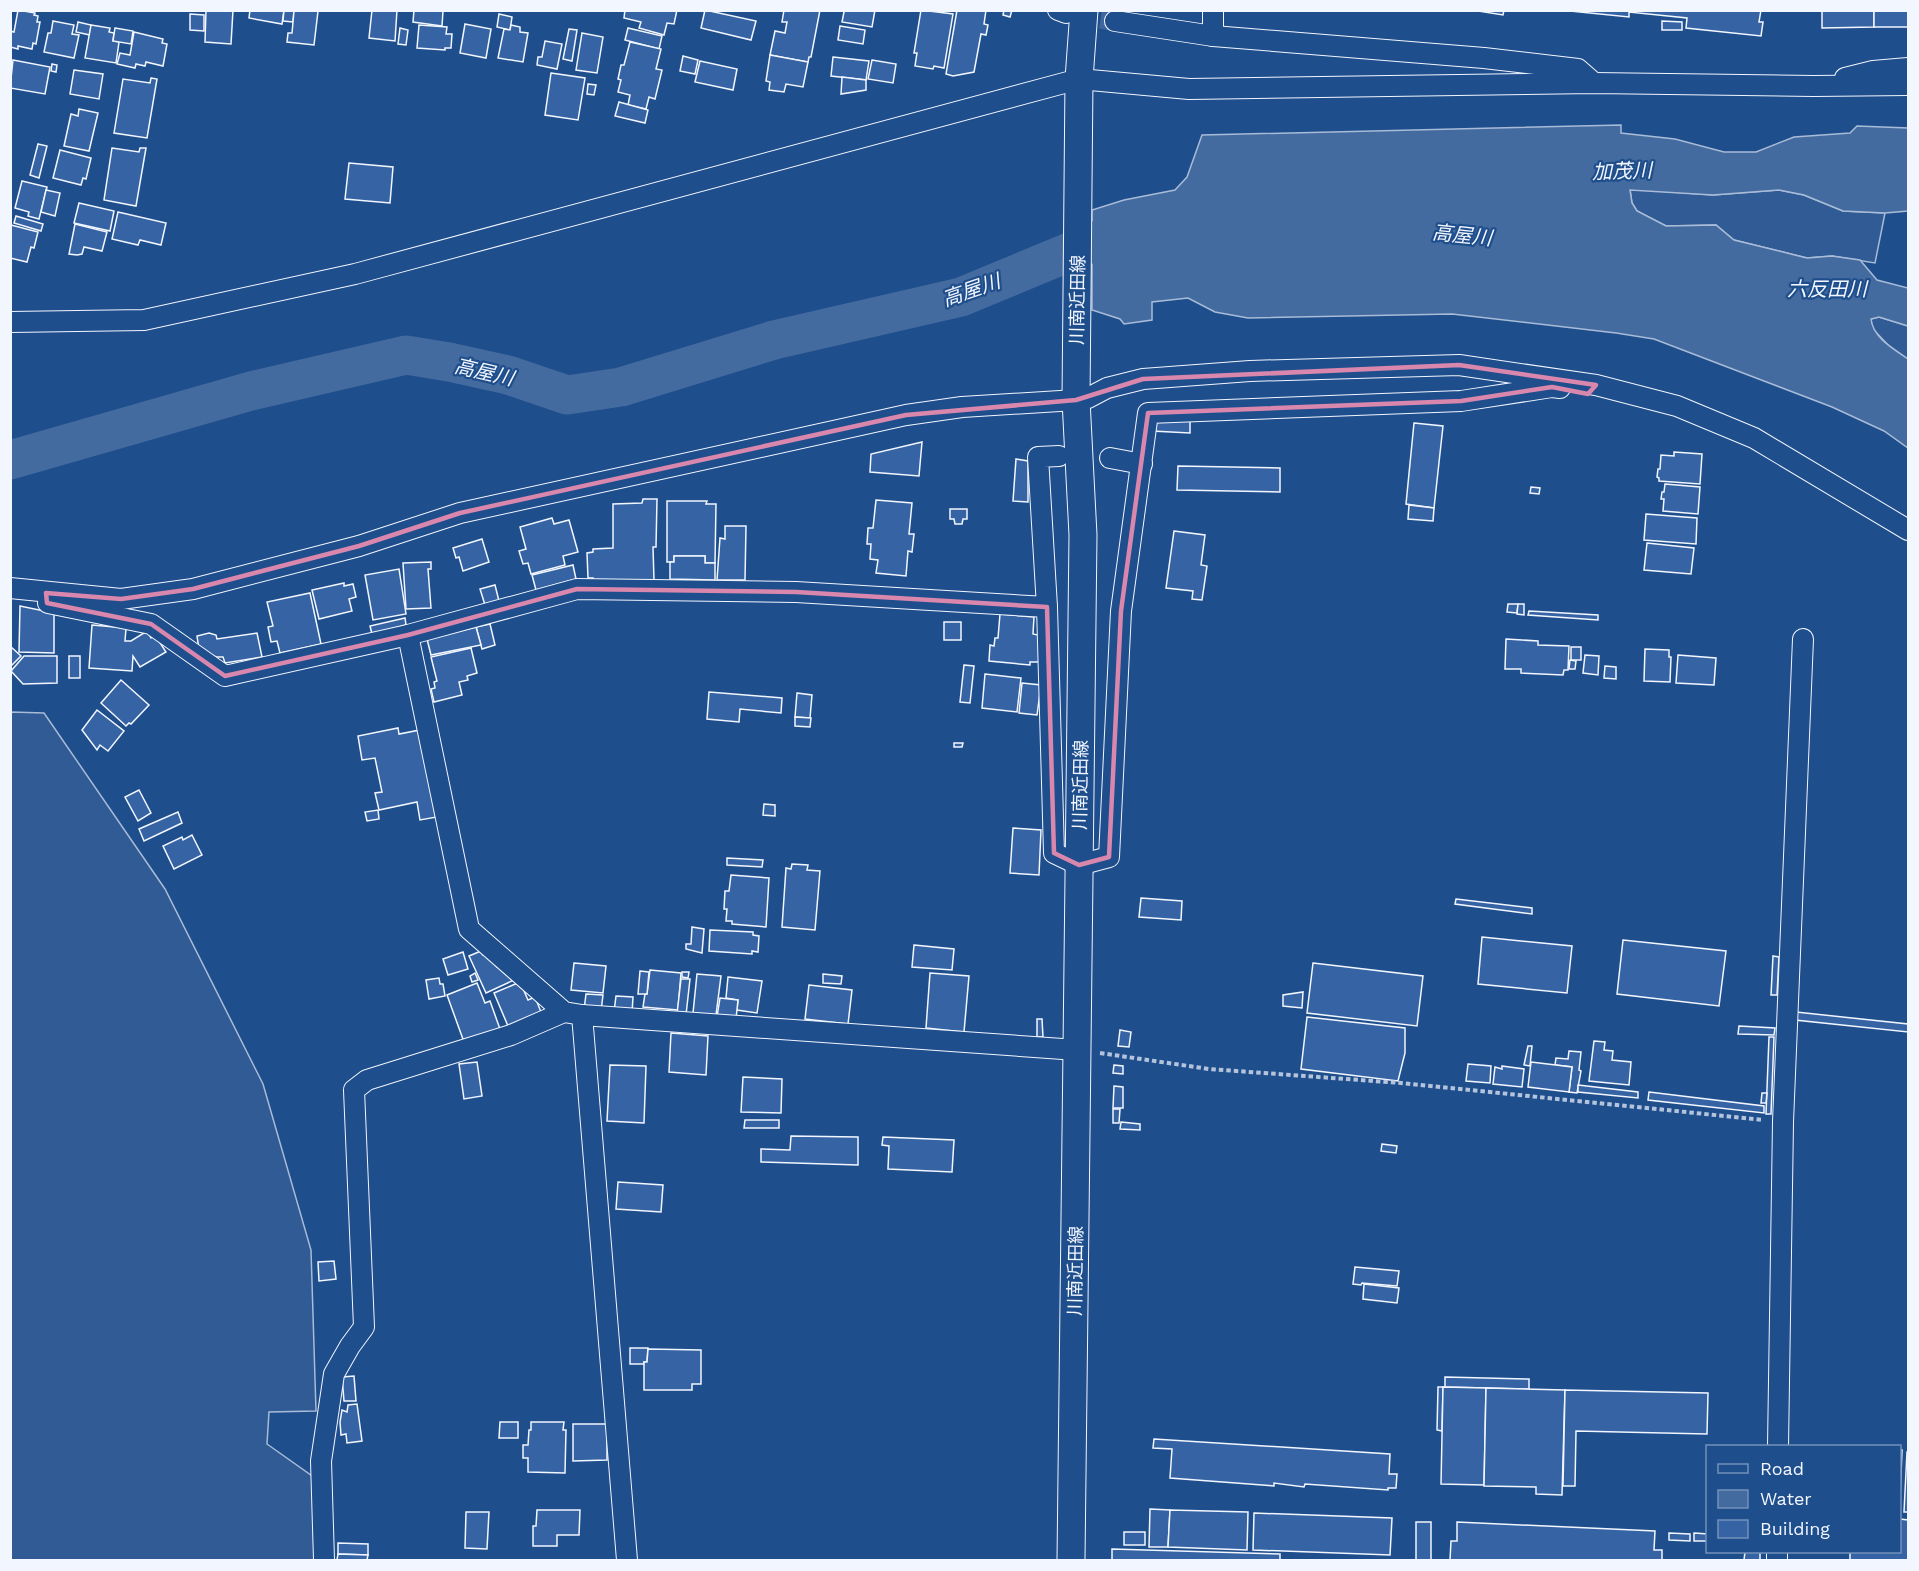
<svg xmlns="http://www.w3.org/2000/svg" width="1919" height="1571" font-family="'Work Sans','Noto Sans JP',sans-serif">
<style>
.built{fill:#305b95;stroke:#a8bbd7;stroke-width:1.5}
.water{fill:#446ba0;stroke:#a8bbd7;stroke-width:1.5}
.lines{fill:none;stroke-linecap:round;stroke-linejoin:round}
.river{stroke:#446ba0;stroke-width:39}
.building{fill:#3563a3;stroke:#f2f6ff;stroke-width:1.5}
.minor-tunnel{stroke:#3f679d;stroke-width:20;stroke-dasharray:20 10;stroke-linecap:butt}
.minor-casing{stroke:#f2f6ff;stroke-width:22}
.secondary-casing{stroke:#f2f6ff;stroke-width:29}
.path{stroke:#b3c4dc;stroke-width:4;stroke-dasharray:4.5 3;stroke-linecap:butt}
.minor{stroke:#1f4e8c;stroke-width:20}
.secondary{stroke:#1f4e8c;stroke-width:27}
.marked{fill:none;stroke:#da87ad;stroke-width:4.5;stroke-linejoin:round}
.labels{text-anchor:middle;dominant-baseline:central;stroke-width:4.5;stroke-linejoin:round;paint-order:stroke}
.street-label{font-size:18px;fill:#f2f6ff;stroke:#1f4e8c}
.water-label{font-size:20px;font-style:italic;fill:#f2f6ff;stroke:#1f4e8c}
</style>
<rect width="100%" height="100%" fill="#1f4e8c"/>
<g class="built">
<polygon points="1630,189 1713,195 1779,190 1804,195 1843,211 1885,213 1875,263 1832,256 1807,258 1734,240 1716,225 1666,226 1637,211 1632,203"/>
<polygon points="1879,317 1908,326 1908,359 1889,346 1872,328 1871,319"/>
<polygon points="11,712 44,713 165,889 263,1084 311,1250 316,1411 269,1412 267,1444 322,1483 323,1560 11,1560"/>
</g>
<path class="water" d="M 1621,125 L 1621,133 L 1675,139 L 1724,152 L 1756,152 L 1794,137 L 1850,133 L 1857,126 L 1908,128 L 1908,211 L 1885,213 L 1843,211 L 1804,195 L 1779,190 L 1713,195 L 1630,190 L 1632,203 L 1637,211 L 1666,226 L 1716,225 L 1734,240 L 1807,258 L 1832,256 L 1860,260 L 1877,280 L 1908,288 L 1908,326 L 1879,317 L 1871,319 C 1873,338 1894,349 1908,359 L 1908,448 L 1884,431 L 1832,407 L 1654,339 L 1616,333 L 1452,314 L 1248,318 L 1215,312 L 1188,298 L 1152,302 L 1152,320 L 1124,324 L 1120,319 L 1092,310 L 1092,210 L 1124,200 L 1175,190 L 1187,177 L 1202,135 Z"/>
<g class="lines">
<polyline class="river" points="10,460 251,391 406,355 449,362 508,375 567,395 621,387 774,340 961,297 1113,234"/>
</g>
<g class="building">
<polygon points="18,10 35,13 34,15 38,16 37,22 40,22 36,44 33,43 32,49 18,46 18,49 10,47 10,31 14,32"/>
<polygon points="233,10 231,44 205,42 206,10"/>
<polygon points="250,10 284,10 282,24 249,18"/>
<polygon points="284,10 294,11 293,22 283,21"/>
<polygon points="372,10 397,10 395,41 369,38"/>
<polygon points="414,10 443,11 442,26 413,22"/>
<polygon points="625,10 677,10 674,24 667,23 664,35 639,28 641,22 624,18"/>
<polygon points="705,10 756,21 751,40 701,28"/>
<polygon points="784,10 820,10 811,57 809,57 808,62 770,55 775,31 785,33 787,22 782,22"/>
<polygon points="841,10 875,10 872,27 842,22 844,12"/>
<polygon points="921,10 953,14 944,68 934,66 933,69 915,66 917,53 914,53"/>
<polygon points="957,10 986,10 984,24 988,25 986,35 981,34 974,72 953,76 946,74"/>
<polygon points="1004,10 1012,10 1010,17 1003,15"/>
<polygon points="1472,10 1504,10 1503,15"/>
<polygon points="1761,10 1759,22 1763,22 1761,36 1686,28 1687,18 1629,12 1629,17 1570,11"/>
<polygon points="1822,10 1874,10 1874,27 1822,28"/>
<rect x="1874" y="10" width="34" height="17"/>
<polygon points="294,11 318,11 314,45 287,42 288,33 292,33"/>
<polygon points="190,14 204,15 204,31 190,30"/>
<polygon points="499,14 512,17 510,30 497,27"/>
<polygon points="53,21 74,25 72,34 79,35 74,58 44,52 48,33 51,33"/>
<polygon points="1662,21 1682,22 1682,30 1662,30"/>
<polygon points="78,22 91,25 90,35 76,32"/>
<polygon points="465,24 491,29 486,58 460,53"/>
<polygon points="91,25 110,28 109,32 114,33 113,41 119,42 116,63 85,58"/>
<polygon points="419,25 447,27 446,34 452,34 451,48 445,48 445,50 417,48"/>
<polygon points="511,25 520,27 520,32 528,33 523,62 498,58 504,29 510,30"/>
<polygon points="840,26 865,30 863,44 838,40"/>
<polygon points="115,28 133,31 131,44 113,41"/>
<polygon points="400,28 408,30 406,45 398,44"/>
<polygon points="628,28 662,36 659,49 625,40"/>
<polygon points="569,29 577,30 572,61 563,59"/>
<polygon points="134,32 163,39 162,43 167,44 163,66 146,62 145,66 136,64 135,68 117,64 120,53 130,55"/>
<polygon points="582,33 603,37 597,73 576,70"/>
<polygon points="545,41 562,44 557,69 537,65 538,57 542,57"/>
<polygon points="630,42 661,49 656,69 662,70 655,99 649,97 646,109 628,105 630,95 618,92 621,80 618,79 621,65 624,65"/>
<polygon points="770,55 808,62 803,87 786,84 784,92 769,90 770,82 766,81"/>
<polygon points="683,56 698,60 695,74 680,71"/>
<polygon points="833,57 869,61 866,80 831,76"/>
<polygon points="13,60 50,67 45,94 10,88"/>
<polygon points="872,60 896,64 893,83 868,79"/>
<polygon points="700,61 737,69 733,90 695,82"/>
<polygon points="52,64 57,65 56,72 51,71"/>
<polygon points="74,70 103,74 99,99 70,94"/>
<polygon points="551,73 585,78 578,120 545,115"/>
<polygon points="842,77 866,80 866,90 841,94"/>
<polygon points="151,78 157,79 147,138 114,133 123,79 150,83"/>
<polygon points="588,84 596,85 594,95 587,94"/>
<polygon points="619,102 648,110 645,123 615,116"/>
<polygon points="79,109 98,113 89,151 64,146 71,114 78,116"/>
<polygon points="38,144 47,146 39,178 30,175"/>
<polygon points="112,148 139,152 140,148 146,148 136,206 104,200"/>
<polygon points="60,150 91,158 86,179 83,178 81,185 53,178"/>
<polygon points="349,163 393,167 390,203 345,199"/>
<polygon points="22,181 47,187 39,219 28,216 29,212 15,208"/>
<polygon points="46,190 60,193 55,216 41,212"/>
<polygon points="79,203 114,211 110,231 74,223"/>
<polygon points="118,212 166,223 161,245 140,240 138,245 112,239"/>
<polygon points="16,216 43,224 41,231 14,223"/>
<polygon points="75,224 107,232 102,251 84,247 82,254 77,255 69,254"/>
<polygon points="11,225 38,232 34,248 31,247 27,262 10,258"/>
<polygon points="1190,417 1190,433 1152,431 1153,418"/>
<polygon points="1414,423 1443,426 1434,508 1406,504"/>
<polygon points="922,442 919,476 870,472 871,454"/>
<polygon points="1674,452 1702,454 1700,484 1659,481 1659,478 1657,477 1658,469 1660,469 1661,455 1674,456"/>
<polygon points="1016,459 1028,461 1028,502 1013,501"/>
<polygon points="1178,466 1280,468 1280,492 1177,490"/>
<polygon points="1665,484 1700,487 1698,514 1663,511 1664,499 1661,499 1662,492 1664,492"/>
<polygon points="1531,487 1540,488 1539,494 1530,493"/>
<polygon points="643,499 657,499 656,547 653,547 654,580 593,581 593,578 588,578 587,553 593,552 593,549 613,548 613,504 642,503"/>
<polygon points="876,500 912,503 909,534 914,534 912,552 908,551 906,576 876,573 878,560 870,559 871,544 867,544 868,528 873,528"/>
<polygon points="667,501 707,501 706,504 716,504 715,563 705,563 705,556 674,556 674,562 667,562"/>
<polygon points="1409,505 1434,508 1433,521 1408,519"/>
<polygon points="950,509 967,509 967,519 963,519 962,524 955,524 954,519 950,519"/>
<polygon points="1646,514 1697,518 1696,544 1644,540"/>
<polygon points="552,518 554,524 569,520 578,552 563,556 565,565 531,574 528,563 523,564 519,551 526,549 520,527"/>
<polygon points="725,526 746,526 745,580 717,580 720,538 725,539"/>
<polygon points="1174,531 1205,535 1201,565 1207,566 1202,600 1192,599 1193,591 1166,588"/>
<polygon points="482,539 489,562 463,571 459,557 456,558 453,548"/>
<polygon points="1647,543 1694,548 1691,574 1644,570"/>
<polygon points="674,556 705,556 705,563 715,563 715,580 670,579 670,562 674,562"/>
<polygon points="431,562 431,569 428,569 431,608 406,609 403,563"/>
<polygon points="573,565 576,579 536,590 532,575"/>
<polygon points="399,569 406,614 373,620 365,575"/>
<polygon points="344,583 344,586 353,584 356,597 349,599 352,611 319,619 312,590"/>
<polygon points="495,585 499,601 485,605 480,589"/>
<polygon points="310,593 321,644 280,653 277,641 271,642 268,627 273,626 267,602"/>
<polygon points="1508,604 1518,604 1517,613 1507,612"/>
<polygon points="1518,604 1524,604 1524,615 1517,614"/>
<polygon points="20,606 54,613 54,653 19,652"/>
<polygon points="1529,611 1598,615 1598,620 1528,615"/>
<polygon points="1000,614 1034,617 1033,634 1038,635 1040,662 1030,662 1030,665 989,661 990,645 994,646 995,638 998,638"/>
<polygon points="405,618 406,625 372,634 370,626"/>
<rect x="944" y="622" width="17" height="18"/>
<polygon points="490,624 495,645 482,649 476,627"/>
<polygon points="92,625 126,628 125,641 131,641 147,631 151,638 155,635 166,652 140,667 133,656 132,671 89,668"/>
<polygon points="476,627 481,645 431,655 427,639"/>
<polygon points="209,633 216,635 217,639 257,633 262,657 225,663 223,657 216,657 199,649 197,636"/>
<polygon points="1506,639 1538,641 1538,645 1569,646 1568,670 1564,670 1563,675 1521,673 1521,669 1505,669"/>
<polygon points="10,646 21,656 10,667"/>
<rect x="1571" y="647" width="10" height="13"/>
<polygon points="471,648 477,673 467,676 468,680 459,682 462,695 434,702 431,689 435,688 434,682 437,681 431,657"/>
<polygon points="1645,649 1669,650 1669,657 1671,657 1670,682 1644,681"/>
<polygon points="1585,655 1599,656 1598,675 1583,673"/>
<polygon points="1678,655 1716,658 1714,685 1676,683"/>
<polygon points="24,656 57,656 57,683 23,684 11,671"/>
<rect x="69" y="656" width="11" height="22"/>
<polygon points="1570,660 1576,661 1575,669 1569,669"/>
<polygon points="964,665 974,666 970,703 960,702"/>
<polygon points="1605,666 1616,667 1616,679 1604,678"/>
<polygon points="985,674 1021,678 1017,712 982,708"/>
<polygon points="121,680 149,705 131,724 129,723 126,726 101,703"/>
<polygon points="1022,683 1041,685 1037,715 1019,713"/>
<polygon points="709,692 782,698 781,713 740,709 739,722 707,719"/>
<polygon points="797,693 812,695 810,718 795,717"/>
<polygon points="97,710 124,731 108,751 100,745 97,750 82,730"/>
<polygon points="795,717 811,718 810,727 795,726"/>
<polygon points="398,728 399,734 420,730 437,817 420,820 417,802 379,810 375,793 382,792 375,758 362,760 358,736"/>
<polygon points="954,743 963,743 962,747 954,747"/>
<polygon points="139,790 151,813 138,821 125,797"/>
<polygon points="764,804 775,805 775,816 763,815"/>
<polygon points="378,810 379,819 367,821 365,812"/>
<polygon points="178,812 182,823 144,841 139,829"/>
<polygon points="1013,828 1041,830 1039,875 1010,873"/>
<polygon points="192,835 202,855 174,869 163,846 182,837 183,840"/>
<polygon points="727,858 763,860 762,867 727,865"/>
<polygon points="792,864 808,865 807,870 820,871 815,930 782,927 786,868 791,869"/>
<polygon points="731,875 769,878 766,927 732,924 732,921 726,921 727,909 724,909 725,891 729,891"/>
<polygon points="1141,898 1182,901 1181,920 1139,917"/>
<polygon points="1456,899 1532,908 1532,914 1455,904"/>
<polygon points="692,927 704,929 702,953 686,949 686,944 691,944"/>
<polygon points="710,930 753,932 753,935 759,936 758,952 752,951 752,954 709,951"/>
<polygon points="1482,937 1572,946 1567,993 1478,984"/>
<polygon points="1623,940 1726,951 1719,1006 1617,994"/>
<polygon points="914,945 954,949 952,970 912,967"/>
<polygon points="481,951 483,955 488,953 491,961 493,961 497,967 500,966 516,979 486,993 469,956"/>
<polygon points="463,952 468,969 448,975 443,959"/>
<polygon points="1773,956 1779,957 1777,995 1771,995"/>
<polygon points="574,963 606,966 603,993 571,990"/>
<polygon points="1313,963 1423,976 1417,1026 1307,1013"/>
<polygon points="650,970 681,973 678,1010 643,1007 645,994 647,994"/>
<polygon points="640,971 649,972 647,994 638,994"/>
<polygon points="682,972 689,972 688,978 682,977"/>
<polygon points="475,973 478,980 472,982 470,976"/>
<polygon points="930,973 969,976 964,1032 926,1028"/>
<polygon points="697,974 721,976 716,1015 693,1013"/>
<polygon points="823,974 842,976 841,984 823,983"/>
<polygon points="728,977 762,981 757,1013 737,1010 738,1000 726,998"/>
<polygon points="439,978 440,984 443,984 445,996 429,999 426,980"/>
<polygon points="681,979 690,979 686,1015 677,1014"/>
<polygon points="520,982 528,1000 535,997 541,1012 508,1026 494,993"/>
<polygon points="477,983 485,1003 490,1001 500,1029 464,1042 447,995"/>
<polygon points="809,985 852,990 848,1024 805,1019"/>
<polygon points="1303,992 1302,1008 1283,1006 1283,995"/>
<polygon points="586,994 603,995 601,1011 584,1010"/>
<polygon points="616,996 633,997 632,1013 614,1012"/>
<polygon points="720,998 738,1000 736,1019 717,1017"/>
<polygon points="1796,1012 1908,1024 1908,1032 1795,1020"/>
<polygon points="1307,1017 1405,1028 1405,1053 1398,1081 1301,1069"/>
<polygon points="1037,1019 1042,1019 1043,1037 1037,1037"/>
<polygon points="1739,1026 1775,1028 1774,1035 1738,1034"/>
<polygon points="1120,1030 1131,1032 1129,1047 1118,1046"/>
<polygon points="671,1033 708,1036 706,1075 669,1072"/>
<polygon points="1769,1037 1774,1037 1771,1114 1766,1114"/>
<polygon points="1594,1041 1605,1042 1604,1050 1613,1051 1612,1060 1631,1062 1629,1085 1589,1081"/>
<polygon points="1528,1046 1532,1046 1530,1066 1524,1065"/>
<polygon points="1569,1051 1581,1052 1579,1070 1581,1071 1577,1093 1569,1092 1572,1067 1555,1065 1556,1058 1568,1059"/>
<polygon points="477,1062 482,1096 464,1099 459,1064"/>
<polygon points="1531,1062 1572,1067 1569,1092 1528,1087"/>
<polygon points="1468,1064 1491,1066 1490,1083 1466,1081"/>
<polygon points="610,1065 646,1066 644,1123 607,1121"/>
<polygon points="1114,1065 1123,1066 1123,1074 1113,1073"/>
<polygon points="1502,1066 1524,1069 1522,1087 1493,1084 1495,1067 1502,1069"/>
<polygon points="743,1077 782,1079 781,1113 741,1112"/>
<polygon points="1578,1085 1638,1092 1638,1098 1578,1092"/>
<polygon points="1114,1086 1123,1087 1123,1108 1113,1108"/>
<polygon points="1649,1092 1764,1106 1764,1113 1648,1100"/>
<polygon points="1762,1093 1767,1093 1766,1103 1761,1103"/>
<polygon points="1113,1109 1120,1109 1119,1123 1113,1123"/>
<polygon points="745,1120 779,1120 779,1128 744,1128"/>
<polygon points="1121,1122 1140,1124 1140,1130 1120,1129"/>
<polygon points="791,1136 858,1137 858,1165 761,1162 761,1149 790,1150"/>
<polygon points="883,1137 954,1140 952,1172 888,1169 889,1146 882,1145"/>
<polygon points="1382,1144 1397,1146 1396,1153 1381,1151"/>
<polygon points="618,1182 663,1185 661,1212 616,1209"/>
<polygon points="334,1261 336,1279 319,1281 318,1262"/>
<polygon points="1355,1267 1399,1271 1397,1286 1362,1283 1361,1285 1353,1284"/>
<polygon points="1364,1284 1399,1288 1397,1303 1363,1299"/>
<polygon points="630,1348 648,1348 647,1362 644,1362 644,1364 630,1364"/>
<polygon points="648,1349 701,1350 701,1384 692,1384 692,1390 644,1390 644,1362 647,1362"/>
<polygon points="354,1376 356,1401 344,1401 342,1377"/>
<polygon points="1445,1377 1529,1379 1529,1389 1445,1387"/>
<polygon points="1438,1387 1443,1387 1442,1431 1437,1430"/>
<polygon points="1443,1387 1486,1388 1484,1485 1441,1484"/>
<polygon points="1486,1388 1565,1390 1562,1495 1536,1494 1536,1487 1484,1486"/>
<polygon points="1565,1390 1708,1393 1707,1434 1576,1431 1575,1486 1563,1486"/>
<polygon points="357,1404 362,1441 347,1443 346,1434 341,1435 340,1422 342,1410 347,1412 348,1405"/>
<polygon points="500,1422 518,1422 518,1438 499,1438"/>
<polygon points="531,1422 564,1422 563,1430 566,1430 565,1473 528,1472 528,1458 523,1458 523,1445 528,1445 529,1430 531,1430"/>
<polygon points="573,1424 607,1424 607,1460 573,1461"/>
<polygon points="1154,1439 1390,1454 1389,1474 1397,1474 1396,1488 1388,1488 1388,1490 1305,1484 1304,1487 1274,1483 1274,1486 1170,1478 1172,1449 1153,1448"/>
<polygon points="1900,1450 1902,1450 1900,1500"/>
<polygon points="1907,1452 1908,1452 1908,1512 1904,1512"/>
<polygon points="1150,1509 1170,1510 1168,1547 1149,1547"/>
<polygon points="537,1510 580,1510 579,1535 557,1535 557,1546 533,1546 533,1526 536,1526"/>
<polygon points="1170,1510 1248,1512 1247,1550 1168,1547"/>
<polygon points="466,1512 489,1512 487,1549 465,1548"/>
<polygon points="1254,1513 1392,1518 1390,1555 1253,1550"/>
<polygon points="1900,1519 1908,1520 1908,1560 1850,1560 1850,1552 1900,1552"/>
<rect x="1416" y="1522" width="15" height="38"/>
<polygon points="1457,1522 1655,1531 1654,1550 1662,1550 1662,1560 1450,1560 1451,1541 1457,1541"/>
<rect x="1124" y="1532" width="21" height="13"/>
<polygon points="1669,1533 1690,1534 1690,1541 1669,1540"/>
<polygon points="1694,1533 1708,1534 1708,1541 1694,1541"/>
<polygon points="338,1543 368,1544 368,1555 338,1554"/>
<polygon points="1112,1549 1280,1554 1280,1560 1112,1560"/>
<polygon points="1745,1552 1760,1552 1760,1560 1744,1560"/>
<polygon points="338,1554 368,1555 367,1560 337,1560"/>
</g>
<g class="lines">
<polyline class="minor-tunnel" points="1071,14 1115,21"/>
<defs>
<g id="minor">
<polyline points="1058,10 1066,13"/>
<polyline points="1115,21 1213,36 1484,58 1578,69 1594,83"/>
<polyline points="1213,36 1213,10"/>
<polyline points="1845,78 1873,71 1908,68"/>
<polyline points="10,322 144,320 355,274 1079,79 1189,89 1594,83 1814,86 1908,85"/>
<polyline points="1059,456 1038,457 1047,607 1054,853 1079,865 1109,857 1121,611 1148,413 1461,401 1552,387 1560,388"/>
<polyline points="1110,458 1142,464"/>
<polyline points="10,588 121,599 193,589 359,546 460,513 906,415 962,407 1076,400 1088,398 1107,388 1143,379 1250,371 1459,365 1596,385 1677,406 1754,438 1908,530"/>
<polyline points="48,603 151,624 225,676 408,635 577,589 796,592 1047,607"/>
<polyline points="408,635 469,929 564,1012 582,1015 1077,1050"/>
<polyline points="582,1015 627,1560"/>
<polyline points="1778,1446 1783,1122 1803,639"/>
<polyline points="324,1560 321,1461 334,1374 350,1346 364,1327 354,1090 367,1080 511,1035 564,1012"/>
<polyline points="1777,1560 1777,1552"/>
</g>
<polyline id="secondary" points="1071,1560 1083,535 1076,400 1079,79 1084,10"/>
</defs>
<use href="#minor" class="minor-casing"/>
<use href="#secondary" class="secondary-casing"/>
<polyline class="path" points="1100,1053 1209,1069 1401,1083 1764,1120"/>
<use href="#minor" class="minor"/>
<use href="#secondary" class="secondary"/>
</g>
<path class="marked" d="M 1459,365 L 1596,385 L 1588,394 L 1552,387 L 1461,401 L 1148,413 L 1121,611 L 1109,857 L 1079,865 L 1054,853 L 1047,607 L 796,592 L 577,589 L 408,635 L 225,676 L 151,624 L 47,603 L 46,593 L 121,599 L 193,589 L 359,546 L 460,513 L 906,415 L 1076,400 L 1143,379 Z"/>
<g class="labels">
<g class="street-label">
<text transform="translate(1077 300) rotate(-89)">川南近田線</text>
<text transform="translate(1080 785) rotate(-89)">川南近田線</text>
<text transform="translate(1075 1271) rotate(-89)">川南近田線</text>
</g>
<g class="water-label">
<text transform="translate(1622 171) rotate(-2)">加茂川</text>
<text transform="translate(1462 235) rotate(6)">高屋川</text>
<text x="1827" y="289">六反田川</text>
<text transform="translate(971 290) rotate(-19)">高屋川</text>
<text transform="translate(484 372) rotate(13)">高屋川</text>
</g>
</g>
<rect width="1919" height="1571" fill="none" stroke="#f2f6ff" stroke-width="24"/>
<rect x="1706" y="1445" width="195" height="108" fill="#1f4e8c" stroke="#7391ba" stroke-width="1.5"/>
<rect x="1718" y="1464" width="30" height="9" fill="#1f4e8c" stroke="#7391ba" stroke-width="1.5"/>
<text x="1760" y="1475" font-size="18" fill="#f2f6ff">Road</text>
<rect x="1718" y="1490" width="30" height="18" fill="#446ba0" stroke="#7391ba" stroke-width="1.5"/>
<text x="1760" y="1505" font-size="18" fill="#f2f6ff">Water</text>
<rect x="1718" y="1520" width="30" height="18" fill="#3563a3" stroke="#7391ba" stroke-width="1.5"/>
<text x="1760" y="1535" font-size="18" fill="#f2f6ff">Building</text>
</svg>
